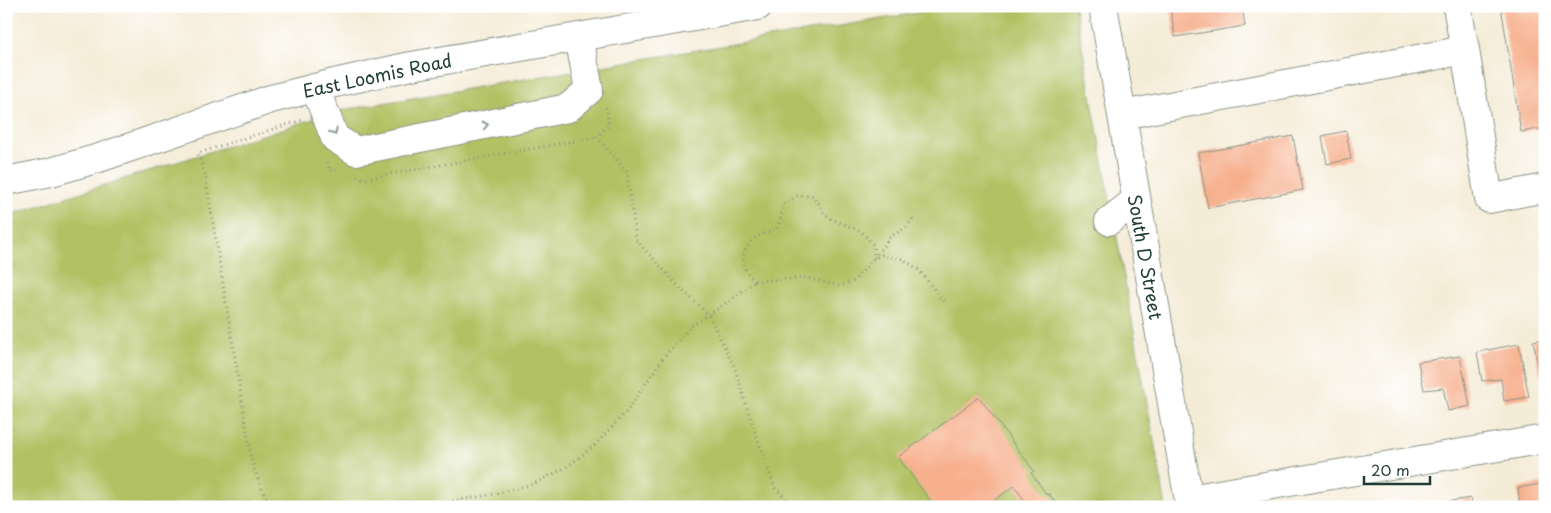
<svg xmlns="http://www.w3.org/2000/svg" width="1551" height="513" font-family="'Playpen Sans',sans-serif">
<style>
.green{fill:#b2c163;stroke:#687f4c}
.building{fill:#f7b08e}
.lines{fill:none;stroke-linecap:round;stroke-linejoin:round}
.minor-casing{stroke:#8a9486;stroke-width:30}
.path{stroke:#8a9486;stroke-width:3;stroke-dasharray:1 4;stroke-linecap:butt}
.minor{stroke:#fff;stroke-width:28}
.oneway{stroke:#8f9e9a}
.labels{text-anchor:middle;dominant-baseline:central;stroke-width:5;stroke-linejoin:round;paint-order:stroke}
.street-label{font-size:18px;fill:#1f3d34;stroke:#fff}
</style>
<rect width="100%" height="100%" fill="#fff"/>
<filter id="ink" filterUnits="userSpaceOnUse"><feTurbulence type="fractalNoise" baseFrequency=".02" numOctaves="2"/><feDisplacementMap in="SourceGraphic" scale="10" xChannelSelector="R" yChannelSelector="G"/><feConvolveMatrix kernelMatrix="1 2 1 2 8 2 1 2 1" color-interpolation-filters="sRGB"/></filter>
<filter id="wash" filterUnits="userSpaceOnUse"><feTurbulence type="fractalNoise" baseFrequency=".0096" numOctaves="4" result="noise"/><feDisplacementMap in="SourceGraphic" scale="20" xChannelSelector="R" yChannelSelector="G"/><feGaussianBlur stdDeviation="1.12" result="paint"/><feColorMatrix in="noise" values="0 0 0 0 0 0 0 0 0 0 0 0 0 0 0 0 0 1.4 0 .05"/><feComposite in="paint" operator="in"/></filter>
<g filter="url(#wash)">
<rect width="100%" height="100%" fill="#f5ecd8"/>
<polygon class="green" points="958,6 1073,6 1075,8 1166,507 238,507 237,500 190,507 6,507 6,216 342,110"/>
<g id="blocks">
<g class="building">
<polygon points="1170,6 1242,6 1245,26 1175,37"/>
<polygon points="1501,6 1545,6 1545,128 1521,132"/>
<polygon points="1346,131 1351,159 1327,164 1322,136"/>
<polygon points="1293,136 1303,190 1208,208 1198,153"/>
<polygon points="1545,339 1545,373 1540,374 1533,341"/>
<polygon points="1519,344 1529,397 1504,401 1501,379 1482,381 1477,352"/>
<polygon points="1460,356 1470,406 1448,411 1443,388 1424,390 1418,362"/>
<polygon points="979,397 1034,471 1031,473 1047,495 1049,494 1059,507 1029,507 1014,486 985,507 935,507 898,457"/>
<polygon points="1545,483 1545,507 1520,507 1518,488"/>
<polygon points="1471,498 1473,507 1447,507 1446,502"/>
<polygon points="251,501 252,507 238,507 237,503"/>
</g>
</g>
</g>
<g filter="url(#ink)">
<use href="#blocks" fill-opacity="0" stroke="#8a9486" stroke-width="1"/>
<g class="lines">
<defs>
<g id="minor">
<polyline points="1103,6 1190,507"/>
<polyline points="1465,50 1489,199 1545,188"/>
<polyline points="315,88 335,138 356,151 568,108 589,90 579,37"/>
<polyline points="1122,115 1465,50 1457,6"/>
<polyline points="6,181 51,172 99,158 271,99 330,84 411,66 758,6"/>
<polyline points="1109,221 1136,200"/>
<polyline points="1189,499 1545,439"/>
</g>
</defs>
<use href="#minor" class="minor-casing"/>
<g class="path">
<polyline points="606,107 609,125 597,137 627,172 636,240 681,289 708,314 734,366 755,432 775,488 796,507"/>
<polyline points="327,162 330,171 338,169"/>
<polyline points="357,176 363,179 597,137"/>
<path d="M 913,219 L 907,227 L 890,237 L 874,258 L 874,246 L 861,231 L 833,220 L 824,213 L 819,204 L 812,196 L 797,196 L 785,203 L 777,229 C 770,232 760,234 754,239 C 739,252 740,269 755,281 L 806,278 L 840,286 L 854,281 L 874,258 L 882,255 L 903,259 L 919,270 L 945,303"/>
<polyline points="278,507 264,495 252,463 205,174 198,153 302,120"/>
<polyline points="418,507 495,494 533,484 565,468 595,445 627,411 663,358 690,327 731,300 755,281"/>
</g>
<use href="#minor" class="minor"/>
</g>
<defs><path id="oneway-chevron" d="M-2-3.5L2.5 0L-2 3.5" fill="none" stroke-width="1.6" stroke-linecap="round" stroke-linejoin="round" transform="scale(1.25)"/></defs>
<g class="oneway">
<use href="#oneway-chevron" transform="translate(485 125) rotate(-12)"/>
<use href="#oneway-chevron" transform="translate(334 132) rotate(62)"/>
</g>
</g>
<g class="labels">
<g class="street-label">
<text transform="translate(377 75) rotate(-12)">East Loomis Road</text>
<text transform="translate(1146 257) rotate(80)">South D Street</text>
</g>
</g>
<rect width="1551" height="513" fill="none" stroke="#fff" stroke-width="25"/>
<path d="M1364 476v8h66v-8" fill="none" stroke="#1f3d34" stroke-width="2.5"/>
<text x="1371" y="476" font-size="15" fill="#1f3d34" stroke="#ffffff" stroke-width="4" paint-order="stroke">20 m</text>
</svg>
